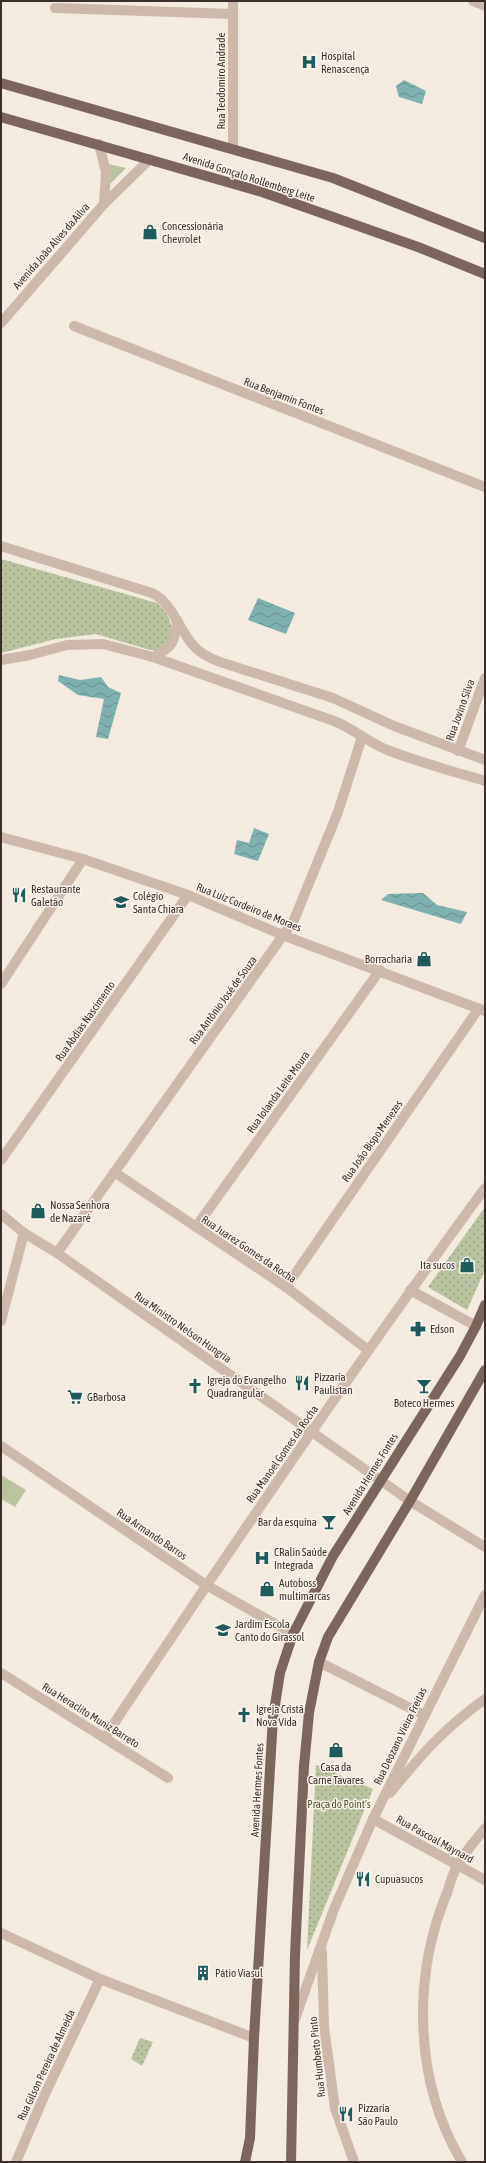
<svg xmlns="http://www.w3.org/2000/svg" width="486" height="2163" font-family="'Asap Condensed',sans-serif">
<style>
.green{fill:#b9c3a0}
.park{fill:url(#park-dots)}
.water{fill:url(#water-waves)}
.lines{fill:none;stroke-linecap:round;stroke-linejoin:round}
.minor{stroke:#ccb9ac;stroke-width:10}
.major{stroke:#7c655c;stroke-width:10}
.labels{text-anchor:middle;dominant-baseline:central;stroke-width:3;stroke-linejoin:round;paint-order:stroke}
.poi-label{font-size:11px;fill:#3a2f2b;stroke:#fbf4ed;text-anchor:start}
.street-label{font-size:11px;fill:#3a2f2b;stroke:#fbf4ed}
.park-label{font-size:11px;fill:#4b592e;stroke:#fbf4ed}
</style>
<defs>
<pattern id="park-dots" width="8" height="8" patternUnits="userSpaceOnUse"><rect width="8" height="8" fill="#b9c3a0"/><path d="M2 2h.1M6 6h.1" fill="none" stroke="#979f83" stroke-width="1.8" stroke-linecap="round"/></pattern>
<pattern id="water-waves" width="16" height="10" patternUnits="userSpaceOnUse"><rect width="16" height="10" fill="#7fb1b1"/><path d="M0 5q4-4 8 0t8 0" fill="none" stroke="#699090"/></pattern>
</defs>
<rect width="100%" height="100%" fill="#f3eae0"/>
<g class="green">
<polygon points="108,164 126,168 108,186"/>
<polygon points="1,1475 26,1490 15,1507 1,1499"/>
</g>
<g class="park">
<path d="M 1,559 L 157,603 C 171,616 174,625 169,644 L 160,650 L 150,650 L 96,634 L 56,639 L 1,653 Z"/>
<polygon points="485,1207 485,1270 467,1310 428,1287"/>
<polygon points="316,1765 373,1789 307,1950"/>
<polygon points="140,2038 153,2042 142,2066 131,2059"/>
</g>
<g class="water">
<polygon points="404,80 426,91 422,104 399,97 396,86"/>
<polygon points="258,598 295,613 286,634 248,620"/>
<polygon points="59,675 80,680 101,677 108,687 121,693 108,739 96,737 104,699 78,695 58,681"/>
<polygon points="254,828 269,834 258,861 234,854 237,840 249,843"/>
<polygon points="423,893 437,905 467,912 461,924 381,900 388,894"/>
</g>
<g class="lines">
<g class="minor">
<polyline points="233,1 233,149"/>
<polyline points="473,1 485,6"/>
<polyline points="55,8 233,14"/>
<polyline points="99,144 106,172 104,204"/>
<polyline points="1,323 104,204 150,159"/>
<polyline points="74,326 485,487"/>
<path d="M 1,546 L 152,593 C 172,603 178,627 192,644 C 199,653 209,658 220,662 L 333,698 L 394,726 L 485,760"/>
<path d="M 153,657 C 173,647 175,642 177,620"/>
<path d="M 1,660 L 30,655 L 67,645 L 103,644 L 153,657 L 334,721 C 352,728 367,741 385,749 C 417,762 452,771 485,781"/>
<polyline points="458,751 485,678"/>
<polyline points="1,837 83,859 188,895 285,936 485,1011"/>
<polyline points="1,984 83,859"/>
<polyline points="1,1160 188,895"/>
<polyline points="114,1172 286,1287 368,1350"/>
<polyline points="1,1214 24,1233 57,1253 410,1501 485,1547"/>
<polyline points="196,1227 380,970"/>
<polyline points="57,1253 294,920 338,812 362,737"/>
<polyline points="286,1287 479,1008"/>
<polyline points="410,1290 476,1326"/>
<polyline points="1,1321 24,1233"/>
<polyline points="1,1446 206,1585 293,1634"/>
<polyline points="319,1662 424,1715"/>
<polyline points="1,1673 168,1778"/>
<path d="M 105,1737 C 228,1552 353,1368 485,1188"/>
<path d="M 390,1793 C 421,1755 444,1728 485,1699"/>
<polyline points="373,1819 485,1880"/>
<polyline points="1,1933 100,1979 254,2038"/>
<polyline points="322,1952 324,2027 335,2108 354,2162"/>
<polyline points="295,2019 334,1909 373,1819 485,1595"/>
<polyline points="16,2162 45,2094 100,1979"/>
<path d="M 462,2162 C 414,2082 412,1977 447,1893 C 450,1883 453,1873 458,1864 C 465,1852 476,1840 485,1828"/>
</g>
<g class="major">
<polyline points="1,83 333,178 485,238"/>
<polyline points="1,117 262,192 418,247 485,274"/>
<polyline points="245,2162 250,2138 254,2038 273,1718 280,1673 293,1634 333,1556 460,1356 476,1326 485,1305"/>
<polyline points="291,2162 295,1955 304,1766 309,1713 319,1662 328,1637 410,1501 485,1370"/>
</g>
</g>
<defs>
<symbol id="hospital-bare" viewBox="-9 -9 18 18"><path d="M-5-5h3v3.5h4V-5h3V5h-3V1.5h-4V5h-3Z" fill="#1f5b5c" stroke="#fbf4ed" stroke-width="2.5" paint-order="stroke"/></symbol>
<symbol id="shop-bare" viewBox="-9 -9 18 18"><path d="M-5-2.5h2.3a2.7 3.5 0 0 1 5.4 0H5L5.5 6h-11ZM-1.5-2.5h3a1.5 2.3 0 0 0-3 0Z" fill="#1f5b5c" stroke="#fbf4ed" stroke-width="2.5" paint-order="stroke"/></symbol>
<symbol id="restaurant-bare" viewBox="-9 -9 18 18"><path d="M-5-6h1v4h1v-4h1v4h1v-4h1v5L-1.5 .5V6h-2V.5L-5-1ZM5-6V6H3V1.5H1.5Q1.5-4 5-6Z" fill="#1f5b5c" stroke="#fbf4ed" stroke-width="2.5" paint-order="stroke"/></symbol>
<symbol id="school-bare" viewBox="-9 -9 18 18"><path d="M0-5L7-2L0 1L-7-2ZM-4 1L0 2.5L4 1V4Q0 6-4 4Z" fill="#1f5b5c" stroke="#fbf4ed" stroke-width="2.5" paint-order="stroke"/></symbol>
<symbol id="pharmacy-bare" viewBox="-9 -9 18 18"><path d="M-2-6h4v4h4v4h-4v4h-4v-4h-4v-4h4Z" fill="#1f5b5c" stroke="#fbf4ed" stroke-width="2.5" paint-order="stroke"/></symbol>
<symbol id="church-bare" viewBox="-9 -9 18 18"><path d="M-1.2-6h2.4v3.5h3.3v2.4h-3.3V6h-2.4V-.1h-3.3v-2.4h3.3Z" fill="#1f5b5c" stroke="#fbf4ed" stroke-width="2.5" paint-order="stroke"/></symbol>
<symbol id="bar-bare" viewBox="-9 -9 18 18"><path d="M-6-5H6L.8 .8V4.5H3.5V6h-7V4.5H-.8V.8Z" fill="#1f5b5c" stroke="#fbf4ed" stroke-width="2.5" paint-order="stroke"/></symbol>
<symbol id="supermarket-bare" viewBox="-9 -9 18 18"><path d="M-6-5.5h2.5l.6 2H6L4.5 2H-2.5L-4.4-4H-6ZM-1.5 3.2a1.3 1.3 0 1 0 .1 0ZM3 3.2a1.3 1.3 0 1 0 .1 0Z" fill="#1f5b5c" stroke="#fbf4ed" stroke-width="2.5" paint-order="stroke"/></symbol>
<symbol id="building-bare" viewBox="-9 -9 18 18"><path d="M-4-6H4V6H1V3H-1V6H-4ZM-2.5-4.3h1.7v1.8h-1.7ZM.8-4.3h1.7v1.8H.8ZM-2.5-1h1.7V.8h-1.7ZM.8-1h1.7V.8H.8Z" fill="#1f5b5c" stroke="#fbf4ed" stroke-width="2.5" paint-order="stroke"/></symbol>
</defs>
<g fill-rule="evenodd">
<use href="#hospital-bare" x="298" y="51" width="22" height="22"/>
<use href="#shop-bare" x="139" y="221" width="22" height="22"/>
<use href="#restaurant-bare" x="8" y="884" width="22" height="22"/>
<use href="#school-bare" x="110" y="891" width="22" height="22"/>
<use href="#shop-bare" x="413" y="948" width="22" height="22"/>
<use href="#shop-bare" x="27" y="1200" width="22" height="22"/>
<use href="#shop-bare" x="456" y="1254" width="22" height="22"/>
<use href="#pharmacy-bare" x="407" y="1318" width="22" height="22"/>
<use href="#restaurant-bare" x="291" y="1372" width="22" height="22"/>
<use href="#church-bare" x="184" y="1375" width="22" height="22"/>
<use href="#bar-bare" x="413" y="1375" width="22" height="22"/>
<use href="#supermarket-bare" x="64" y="1386" width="22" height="22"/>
<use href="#bar-bare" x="318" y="1511" width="22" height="22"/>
<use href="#hospital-bare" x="251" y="1547" width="22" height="22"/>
<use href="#shop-bare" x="256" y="1578" width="22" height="22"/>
<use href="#school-bare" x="212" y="1619" width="22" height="22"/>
<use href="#church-bare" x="233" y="1704" width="22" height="22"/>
<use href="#shop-bare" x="325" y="1739" width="22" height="22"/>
<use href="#restaurant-bare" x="352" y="1868" width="22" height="22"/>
<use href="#building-bare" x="192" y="1962" width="22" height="22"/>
<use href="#restaurant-bare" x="335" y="2103" width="22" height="22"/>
</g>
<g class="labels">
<g class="poi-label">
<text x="321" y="56">Hospital<tspan x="321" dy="13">Renascença</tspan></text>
<text x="162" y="226">Concessionária<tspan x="162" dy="13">Chevrolet</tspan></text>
<text x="31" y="889">Restaurante<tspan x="31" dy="13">Galetão</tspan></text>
<text x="133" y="896">Colégio<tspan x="133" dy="13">Santa Chiara</tspan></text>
<text x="412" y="959" text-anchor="end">Borracharia</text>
<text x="50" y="1205">Nossa Senhora<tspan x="50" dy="13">de Nazaré</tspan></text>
<text x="455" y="1265" text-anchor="end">Ita sucos</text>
<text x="430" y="1329">Edson</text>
<text x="314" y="1377">Pizzaria<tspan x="314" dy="13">Paulistan</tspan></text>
<text x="207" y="1380">Igreja do Evangelho<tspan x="207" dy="13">Quadrangular</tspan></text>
<text x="87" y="1397">GBarbosa</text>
<text x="424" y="1403" text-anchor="middle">Boteco Hermes</text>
<text x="317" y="1522" text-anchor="end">Bar da esquina</text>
<text x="274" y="1552">CRalin Saúde<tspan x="274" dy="13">Integrada</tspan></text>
<text x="279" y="1583">Autoboss<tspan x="279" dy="13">multimarcas</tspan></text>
<text x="235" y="1624">Jardim Escola<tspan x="235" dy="13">Canto do Girassol</tspan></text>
<text x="256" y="1709">Igreja Cristã<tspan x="256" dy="13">Nova Vida</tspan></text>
<text x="336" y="1767" text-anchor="middle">Casa da<tspan x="336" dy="13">Carne Tavares</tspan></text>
<text x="375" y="1879">Cupuasucos</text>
<text x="215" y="1973">Pátio Viasul</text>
<text x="358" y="2108">Pizzaria<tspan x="358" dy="13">São Paulo</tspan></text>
</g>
<g class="street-label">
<text transform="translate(221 81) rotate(-90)">Rua Teodomiro Andrade</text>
<text transform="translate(249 177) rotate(18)">Avenida Gonçalo Rollemberg Leite</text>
<text transform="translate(51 246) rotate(-49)">Avenida João Alves da Ailva</text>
<text transform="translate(284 396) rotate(21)">Rua Benjamin Fontes</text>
<text transform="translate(460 710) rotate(-70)">Rua Jovino Silva</text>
<text transform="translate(249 907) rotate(22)">Rua Luiz Cordeiro de Moraes</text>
<text transform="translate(223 1000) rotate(-54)">Rua Antônio José de Souza</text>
<text transform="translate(85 1021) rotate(-55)">Rua Abdias Nascimento</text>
<text transform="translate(278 1092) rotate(-54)">Rua Iolanda Leite Moura</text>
<text transform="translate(372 1141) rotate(-55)">Rua João Bispo Menezes</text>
<text transform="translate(249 1249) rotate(34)">Rua Juarez Gomes da Rocha</text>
<text transform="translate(183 1327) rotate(35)">Rua Ministro Nelson Hungria</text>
<text transform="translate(282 1454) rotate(-55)">Rua Manoel Gomes da Rocha</text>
<text transform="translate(370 1474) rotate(-58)">Avenida Hermes Fontes</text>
<text transform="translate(152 1534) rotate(34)">Rua Armando Barros</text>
<text transform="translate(91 1715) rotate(32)">Rua Heraclito Muniz Barreto</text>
<text transform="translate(400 1736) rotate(-64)">Rua Deozano Vieira Freitas</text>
<text transform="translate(257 1790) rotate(-87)">Avenida Hermes Fontes</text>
<text transform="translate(435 1839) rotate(29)">Rua Pascoal Maynard</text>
<text transform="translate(317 2057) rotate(-96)">Rua Humberto Pinto</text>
<text transform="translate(46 2065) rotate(-65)">Rua Gilson Pereira de Almeida</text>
</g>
<g class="park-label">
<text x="339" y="1804">Praça do Point's</text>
</g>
</g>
<rect width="486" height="2163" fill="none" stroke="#3a2f2b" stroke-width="4"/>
</svg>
